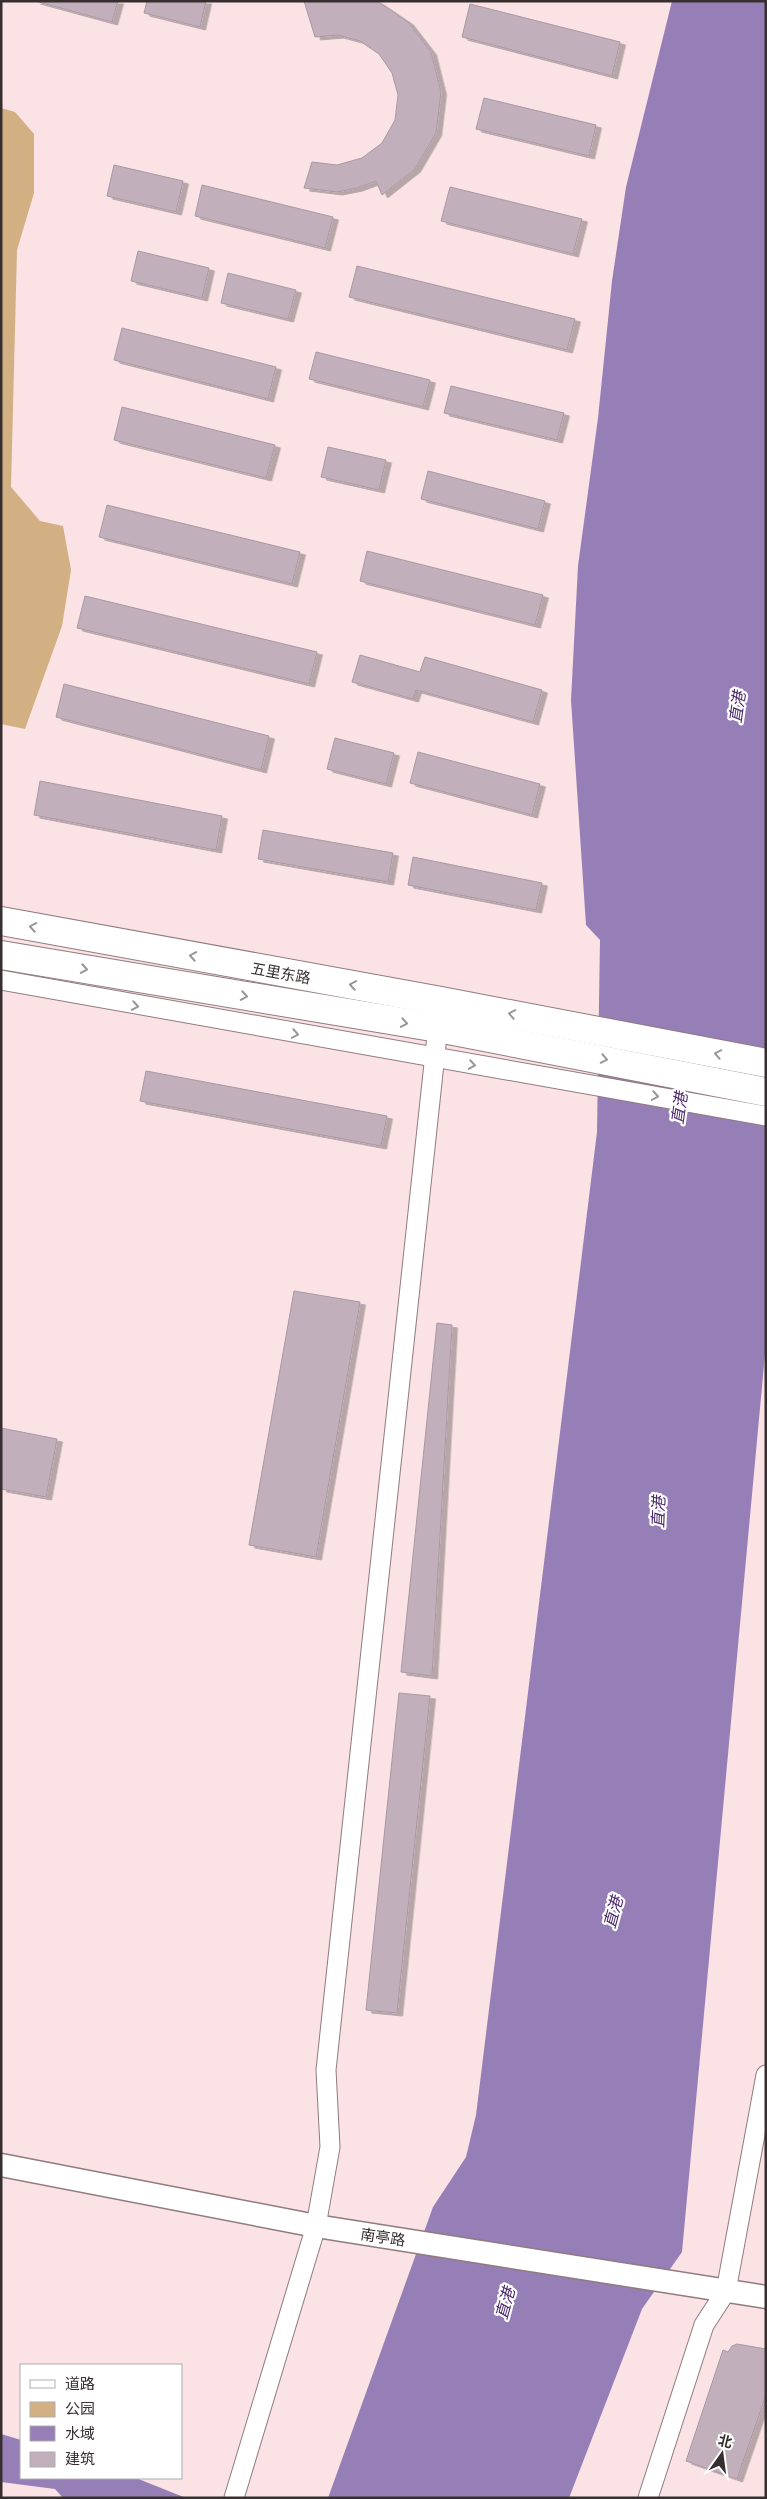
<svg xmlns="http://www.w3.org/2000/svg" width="767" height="2499" font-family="Literata,'Noto Sans SC',serif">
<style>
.green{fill:#d2b083}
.water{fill:#967eb6}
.building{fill:#c1afbc;stroke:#a998a4;filter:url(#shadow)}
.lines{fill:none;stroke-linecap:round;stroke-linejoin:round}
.minor-casing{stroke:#907b7e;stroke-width:21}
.tertiary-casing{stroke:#907b7e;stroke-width:25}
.primary-casing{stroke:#907b7e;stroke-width:30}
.minor{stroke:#fff;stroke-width:19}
.tertiary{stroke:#fff;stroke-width:22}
.primary{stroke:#fff;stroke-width:28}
.oneway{stroke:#9b9697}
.labels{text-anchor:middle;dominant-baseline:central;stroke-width:4.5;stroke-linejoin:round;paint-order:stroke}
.street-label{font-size:15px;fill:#372e2f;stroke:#fff}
.water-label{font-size:16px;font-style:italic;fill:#4b286d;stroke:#fff}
</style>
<defs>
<filter id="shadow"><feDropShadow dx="5.5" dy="3" stdDeviation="0" flood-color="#0004"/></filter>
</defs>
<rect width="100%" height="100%" fill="#fae2e5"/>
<polygon class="green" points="1,108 15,112 34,134 34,193 17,250 11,487 40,521 63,526 71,570 62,626 25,729 1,724"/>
<g class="water">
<polygon points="672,1 766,1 766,1343 682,2252 642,2309 569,2498 328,2498 433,2207 466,2157 476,2115 597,1132 600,940 586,925 571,700 578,566 598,418 612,281 626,187"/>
<polygon points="1,2434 21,2440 21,2478 136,2478 186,2498 63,2498 55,2489 1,2482"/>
</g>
<g class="building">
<polygon points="35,1 118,1 112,22"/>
<polygon points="147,1 206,1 200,27 144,13"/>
<polygon points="304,1 377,1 408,22 431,52 441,92 436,133 415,169 382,195 376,181 357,188 337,192 304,188 312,162 337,165 362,158 382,143 395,120 398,95 392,73 379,54 360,41 338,35 315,37"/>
<polygon points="470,4 620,42 612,76 462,37"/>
<polygon points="484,98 596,125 589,156 476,129"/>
<polygon points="114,165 183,181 176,212 107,196"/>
<polygon points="202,185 333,217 325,248 195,216"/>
<polygon points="450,187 582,219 573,254 441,221"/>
<polygon points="138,251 209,268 202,298 131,281"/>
<polygon points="357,266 575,319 567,350 349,297"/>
<polygon points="228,273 296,290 288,319 221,303"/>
<polygon points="122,328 276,367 268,399 114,360"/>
<polygon points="316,352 430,380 423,407 309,379"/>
<polygon points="451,386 564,413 557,440 444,413"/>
<polygon points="122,407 275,445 266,478 114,440"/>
<polygon points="328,447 386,460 379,490 321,477"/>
<polygon points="428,471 545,501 538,529 421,499"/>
<polygon points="107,505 300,552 292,584 99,537"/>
<polygon points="367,551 543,595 535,625 360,581"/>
<polygon points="85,596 317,652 309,684 77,628"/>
<polygon points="360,655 420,672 425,657 542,690 533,722 416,690 413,699 352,682"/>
<polygon points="64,684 269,736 261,770 56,717"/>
<polygon points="335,738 394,753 386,784 327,769"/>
<polygon points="418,752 540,784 532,815 410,783"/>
<polygon points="40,781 222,816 216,850 34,815"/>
<polygon points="263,830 393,853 388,882 258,859"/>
<polygon points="413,857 542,883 536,910 408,885"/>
<polygon points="146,1071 387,1116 381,1146 140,1101"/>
<polygon points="294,1291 360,1302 316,1557 249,1545"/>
<polygon points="437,1323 452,1325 432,1676 401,1672"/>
<polygon points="1,1428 57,1439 46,1497 1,1489"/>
<polygon points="399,1693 430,1696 397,2013 366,2010"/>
<polygon points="737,2344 766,2349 766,2395 737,2479 686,2461 723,2350 728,2352 732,2346"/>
</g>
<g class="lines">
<defs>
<g id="minor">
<polyline points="1,980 766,1116"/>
<polyline points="234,2498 316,2226 330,2147 326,2070 439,1017"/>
<polyline points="648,2498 704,2325 726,2291 766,2075"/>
</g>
<polyline id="tertiary" points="1,2165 316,2226 766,2297"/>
<g id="primary">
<polyline points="1,921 441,1001 766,1063"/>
<polyline points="1,955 438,1028 766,1092"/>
</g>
</defs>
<use href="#minor" class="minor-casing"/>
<use href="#tertiary" class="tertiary-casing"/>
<use href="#primary" class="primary-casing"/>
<use href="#minor" class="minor"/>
<use href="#tertiary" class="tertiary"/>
<use href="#primary" class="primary"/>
</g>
<defs><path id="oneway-chevron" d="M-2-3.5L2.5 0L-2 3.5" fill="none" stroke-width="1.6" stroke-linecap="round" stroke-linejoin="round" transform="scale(1.25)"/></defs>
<g class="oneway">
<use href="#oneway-chevron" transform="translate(33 927) rotate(-170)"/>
<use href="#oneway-chevron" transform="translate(193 956) rotate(-170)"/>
<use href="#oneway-chevron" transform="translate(84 969) rotate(10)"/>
<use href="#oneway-chevron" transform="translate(353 985) rotate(-170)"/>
<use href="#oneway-chevron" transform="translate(244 996) rotate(10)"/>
<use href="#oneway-chevron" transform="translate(135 1006) rotate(10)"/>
<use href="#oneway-chevron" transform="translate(512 1014) rotate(-169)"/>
<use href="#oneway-chevron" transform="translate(404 1023) rotate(10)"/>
<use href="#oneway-chevron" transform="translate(295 1034) rotate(10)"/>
<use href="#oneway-chevron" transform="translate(718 1054) rotate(-169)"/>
<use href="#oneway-chevron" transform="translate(604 1059) rotate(11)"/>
<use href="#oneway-chevron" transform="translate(472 1065) rotate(9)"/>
<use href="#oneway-chevron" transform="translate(655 1096) rotate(10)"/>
</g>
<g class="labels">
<g class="street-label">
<text transform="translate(281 972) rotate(10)">五里东路</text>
<text transform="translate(383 2236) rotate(9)">南亭路</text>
</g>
<g class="water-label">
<text transform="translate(736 707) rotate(-82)">直港</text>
<text transform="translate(678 1108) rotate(-82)">直港</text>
<text transform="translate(657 1512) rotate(-88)">直港</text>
<text transform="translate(612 1912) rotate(-75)">直港</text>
<text transform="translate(504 2303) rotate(-75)">直港</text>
</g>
</g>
<rect width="767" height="2499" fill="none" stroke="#372e2f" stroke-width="5"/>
<rect x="20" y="2364" width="162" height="115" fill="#ffffff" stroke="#afabac"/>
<rect x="30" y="2380" width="25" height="8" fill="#ffffff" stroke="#afabac"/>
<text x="65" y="2389" font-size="15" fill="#372e2f">道路</text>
<rect x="30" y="2402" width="25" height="15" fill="#d2b083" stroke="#afabac"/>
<text x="65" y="2414" font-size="15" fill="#372e2f">公园</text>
<rect x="30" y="2426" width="25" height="15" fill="#967eb6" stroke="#afabac"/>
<text x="65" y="2439" font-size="15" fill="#372e2f">水域</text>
<rect x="30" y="2452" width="25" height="15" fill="#c1afbc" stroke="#afabac"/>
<text x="65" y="2464" font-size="15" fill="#372e2f">建筑</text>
<g transform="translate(722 2454) rotate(14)" stroke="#ffffff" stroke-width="4" paint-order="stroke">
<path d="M0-4L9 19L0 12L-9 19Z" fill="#372e2f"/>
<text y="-8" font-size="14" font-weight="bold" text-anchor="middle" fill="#372e2f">北</text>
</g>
</svg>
